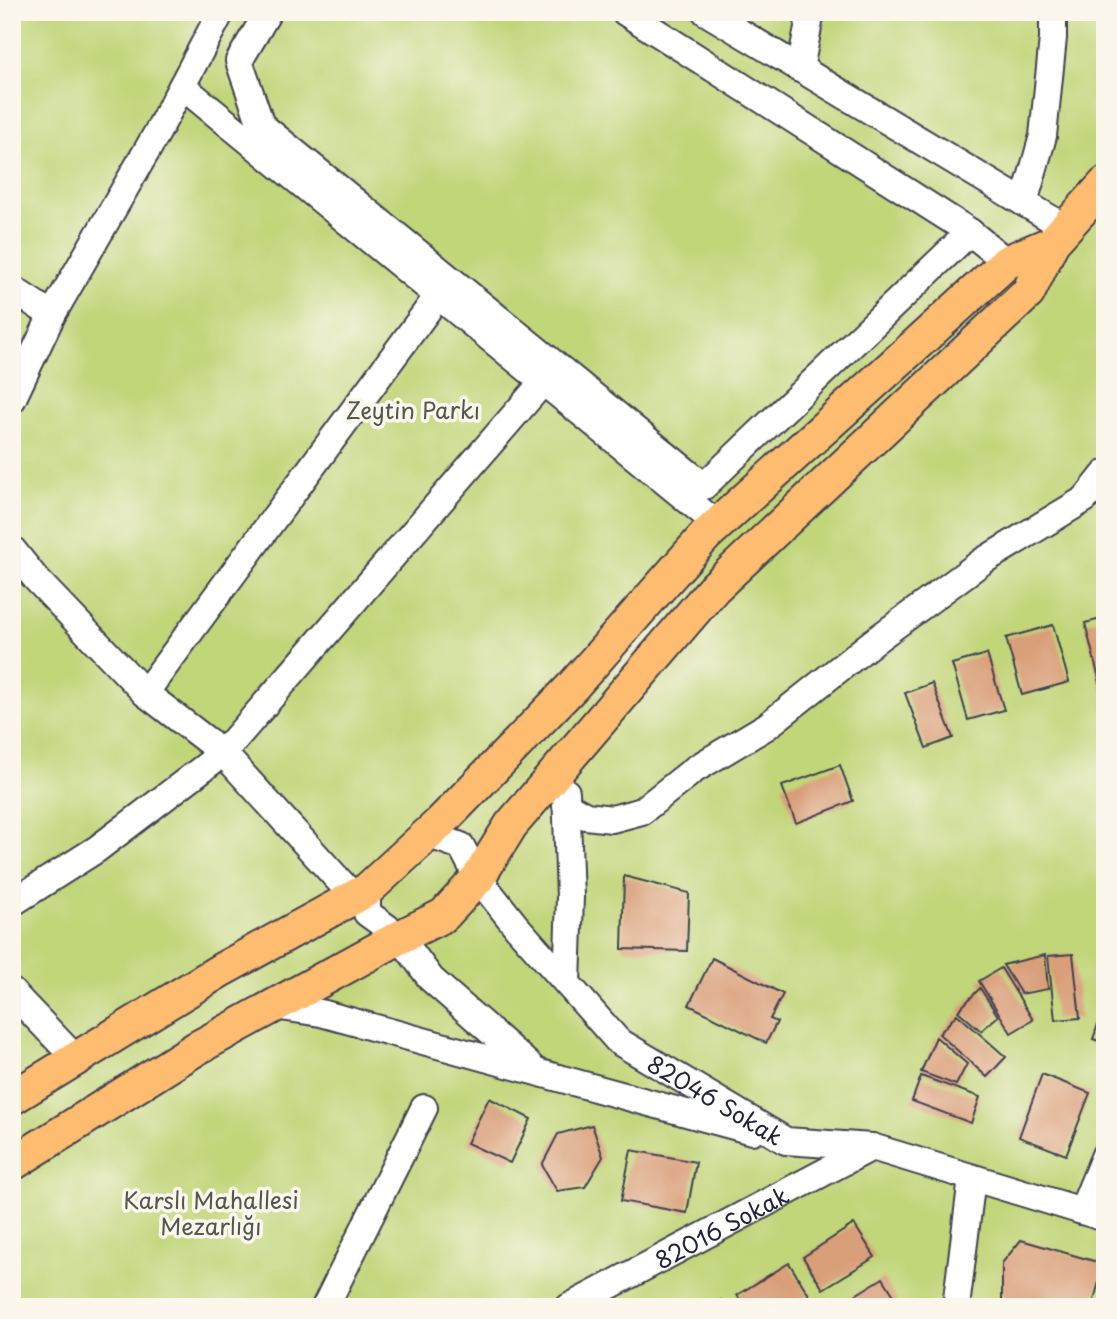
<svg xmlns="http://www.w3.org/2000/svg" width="1117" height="1319" font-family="'Playpen Sans',sans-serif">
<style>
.green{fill:#c1d579;stroke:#727c5a;stroke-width:2}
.building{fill:#d99f79}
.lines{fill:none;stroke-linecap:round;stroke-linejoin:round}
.minor-casing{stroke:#403f4f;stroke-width:30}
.major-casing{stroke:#403f4f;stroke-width:37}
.minor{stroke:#fff;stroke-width:26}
.major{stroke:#febc70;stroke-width:33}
.labels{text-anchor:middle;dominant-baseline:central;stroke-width:7;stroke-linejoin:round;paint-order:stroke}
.park-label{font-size:23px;fill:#52584e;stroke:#fbf7ec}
.street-label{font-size:23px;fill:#22223b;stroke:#fbf7ec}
</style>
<rect width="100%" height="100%" fill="#fbf7ec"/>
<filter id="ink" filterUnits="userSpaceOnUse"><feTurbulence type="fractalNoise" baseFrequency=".0143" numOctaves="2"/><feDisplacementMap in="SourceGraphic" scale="14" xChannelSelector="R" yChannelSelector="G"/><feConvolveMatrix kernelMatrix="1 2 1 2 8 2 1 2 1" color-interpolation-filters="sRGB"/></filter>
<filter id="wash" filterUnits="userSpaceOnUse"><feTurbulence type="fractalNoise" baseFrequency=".00686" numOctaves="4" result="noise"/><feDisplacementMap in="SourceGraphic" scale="28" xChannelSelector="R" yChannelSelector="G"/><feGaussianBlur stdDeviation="1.57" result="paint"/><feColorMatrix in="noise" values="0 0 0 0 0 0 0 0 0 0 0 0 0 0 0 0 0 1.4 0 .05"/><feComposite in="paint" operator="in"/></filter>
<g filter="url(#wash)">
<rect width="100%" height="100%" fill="#eae3c1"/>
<rect class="green" x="12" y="12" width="1093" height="1295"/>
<g id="blocks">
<g class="building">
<polygon points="1105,618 1105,690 1102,691 1085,623"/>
<polygon points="1053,625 1069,682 1022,695 1006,638"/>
<polygon points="987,654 1004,710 968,720 952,664"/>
<polygon points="932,683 953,738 926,748 905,693"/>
<polygon points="840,765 853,801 796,823 782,786"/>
<polygon points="624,876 689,893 687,951 622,949"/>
<polygon points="1073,954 1080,1018 1055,1020 1048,956"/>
<polygon points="1045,955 1048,989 1021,994 1003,965"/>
<polygon points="712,958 783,994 770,1019 777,1022 766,1043 689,1005"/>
<polygon points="1001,968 1033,1020 1011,1033 979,981"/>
<polygon points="980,988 998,1016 981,1031 958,1011"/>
<polygon points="1104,1007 1105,1007 1105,1043 1093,1039"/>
<polygon points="957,1014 1006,1057 987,1077 939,1034"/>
<polygon points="936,1037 967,1064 956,1085 921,1072"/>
<polygon points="1042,1074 1090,1093 1066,1155 1019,1137"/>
<polygon points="921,1076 980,1097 971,1123 912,1101"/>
<polygon points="489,1098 531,1119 510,1163 467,1143"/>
<polygon points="592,1125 603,1157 585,1187 557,1191 542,1165 558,1134"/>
<polygon points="631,1150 696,1162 687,1213 621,1201"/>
<polygon points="854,1224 875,1257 823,1289 803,1257"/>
<polygon points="1021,1240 1104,1264 1092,1307 1002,1307 1002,1263"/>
<polygon points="789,1263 809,1295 790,1307 745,1307 737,1295"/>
<polygon points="883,1278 901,1307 836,1307"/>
<polygon points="721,1300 726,1307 710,1307"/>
</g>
</g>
</g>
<g filter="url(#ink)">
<use href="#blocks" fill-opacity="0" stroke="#403f4f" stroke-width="2"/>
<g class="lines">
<defs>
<g id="minor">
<polyline points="268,12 239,61 261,125 704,486 970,232"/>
<polyline points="625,12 970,232 1007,262"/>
<polyline points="706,12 1066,228"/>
<polyline points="800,69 811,12"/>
<polyline points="182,86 717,524"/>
<polyline points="1024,203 1043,136 1053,38 1053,12"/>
<polyline points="12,289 52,315"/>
<polyline points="12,400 52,315 157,133 221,12"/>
<polyline points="12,549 36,579 145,693 223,753 354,897"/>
<polyline points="145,693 438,296"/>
<polyline points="566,792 570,897 567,983"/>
<polyline points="566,805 586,816 612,819 642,811 695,769 767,726 873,642 983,561 1085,499 1105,474"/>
<path id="s1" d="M 427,834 L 461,846 L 478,878 L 516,926 L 618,1041 L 786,1141 L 872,1147 L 1105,1218"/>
<polyline points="367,890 367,913 400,937 431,979 531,1067"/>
<polyline points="12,903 97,849 223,753 543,382"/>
<polyline points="12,992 76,1059"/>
<polyline points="274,1006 321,1013 752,1131"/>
<polyline points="1082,1211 1105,1155"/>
<polyline points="325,1307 424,1108"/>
<path id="s2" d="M 569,1307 L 872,1147"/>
<polyline points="956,1307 972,1178"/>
</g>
<g id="major">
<polyline points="12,1098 221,970 367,890 441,822 572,687 706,535 1007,262 1052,243"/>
<polyline points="12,1164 197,1048 400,937 444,915 478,878 511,825 714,588 1028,293 1052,243 1105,184"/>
</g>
</defs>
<use href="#minor" class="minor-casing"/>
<use href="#major" class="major-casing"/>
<use href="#minor" class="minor"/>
<use href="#major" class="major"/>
</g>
</g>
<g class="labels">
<g class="park-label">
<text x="413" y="409">Zeytin Parkı</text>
<text x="211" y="1199">Karslı Mahallesi<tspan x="211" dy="26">Mezarlığı</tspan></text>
</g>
<g class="street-label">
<text stroke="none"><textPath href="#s1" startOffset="401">82046 Sokak</textPath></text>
<text stroke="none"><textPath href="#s2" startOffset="172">82016 Sokak</textPath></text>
</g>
</g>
<rect width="1117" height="1319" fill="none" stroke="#fbf7ec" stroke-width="42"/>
</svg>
